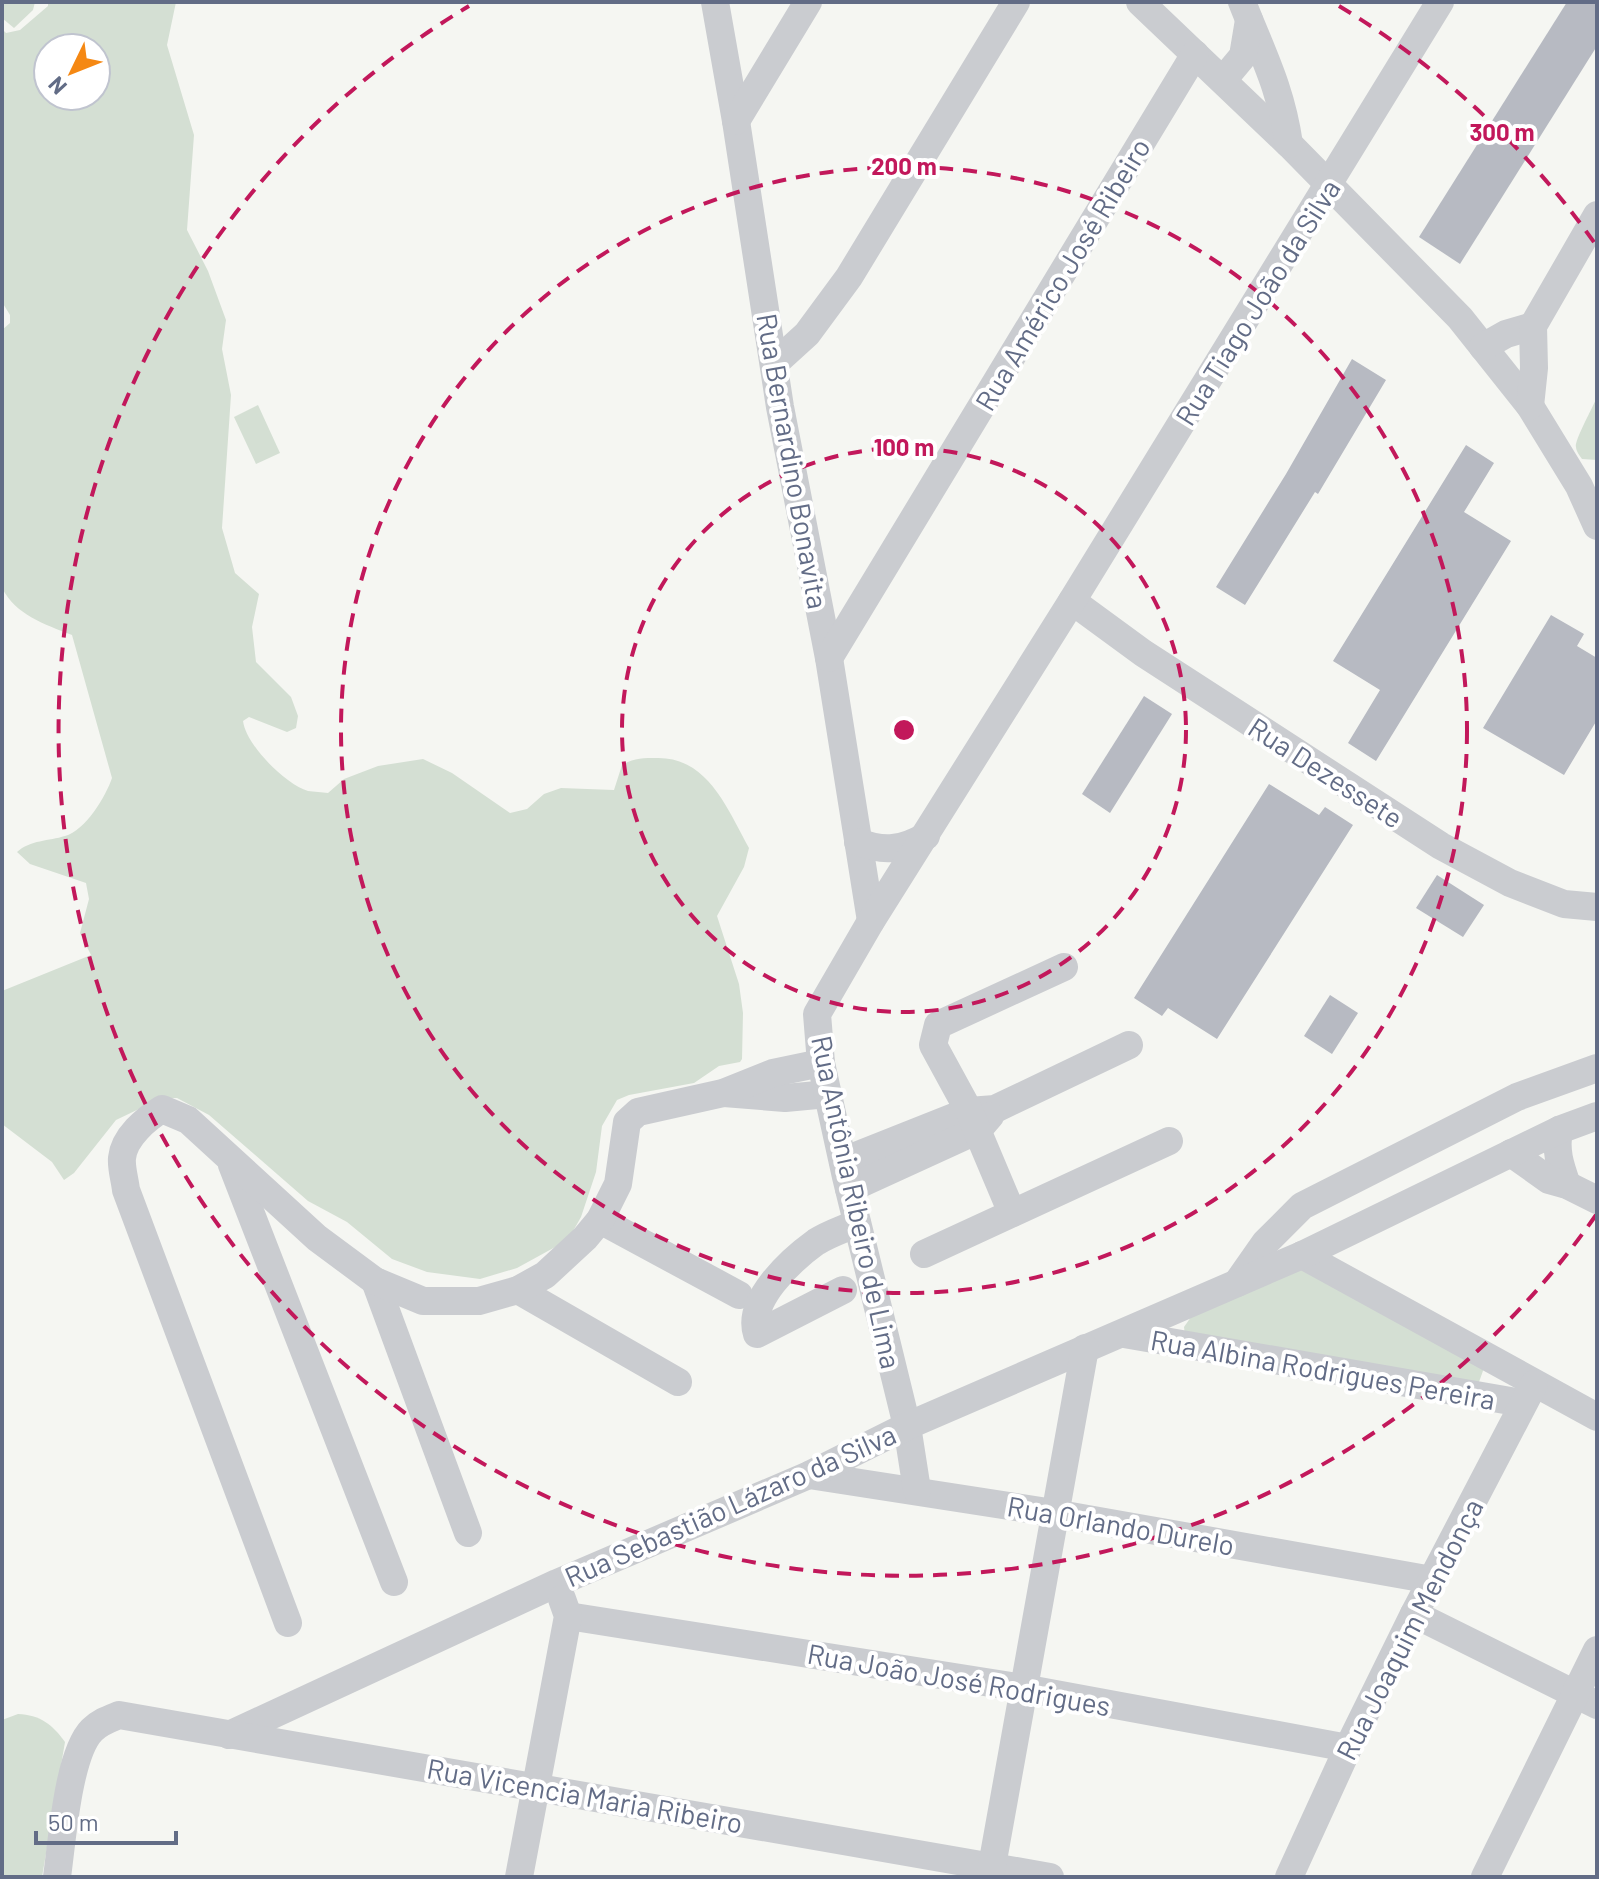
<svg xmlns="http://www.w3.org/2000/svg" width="1599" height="1879" font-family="Barlow,sans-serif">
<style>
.green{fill:#d4dfd3;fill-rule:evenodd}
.building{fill:#b7bac2}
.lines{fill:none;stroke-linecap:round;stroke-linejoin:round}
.minor{stroke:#caccd0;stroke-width:28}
.ring{fill:none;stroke:#c2185b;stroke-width:4;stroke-dasharray:14 10}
.labels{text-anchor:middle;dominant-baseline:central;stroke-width:8;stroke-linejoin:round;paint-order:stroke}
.street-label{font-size:28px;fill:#626c86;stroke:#fff}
.centre{fill:#c2185b;stroke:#fff;stroke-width:4}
.ring-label{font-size:24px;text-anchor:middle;font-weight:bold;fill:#c2185b;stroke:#fff;stroke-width:8;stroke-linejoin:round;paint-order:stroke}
</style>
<rect width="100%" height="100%" fill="#f5f6f2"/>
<g class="green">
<polygon points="2,2 35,2 33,10 14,28 2,18"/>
<path d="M 48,2 L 176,2 L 167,45 L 194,135 L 187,230 L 208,271 L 226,320 L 222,349 L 231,395 L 222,528 L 235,573 L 259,594 L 252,627 L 256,662 L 291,697 L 298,716 L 296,728 L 287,732 L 249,717 L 243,721 C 246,745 285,784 308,791 C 314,792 322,792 328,793 L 344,779 L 378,766 L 423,759 L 452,773 L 510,813 L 527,809 L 544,794 L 561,788 L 614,790 L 622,765 C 634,758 643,758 657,758 C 708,757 728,810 749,848 L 744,867 L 717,916 L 739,984 L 743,1013 L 742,1059 L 740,1062 L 719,1066 L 694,1083 L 629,1095 L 617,1100 L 602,1126 L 596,1172 L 581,1217 L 568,1240 L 517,1268 L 480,1279 L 427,1272 L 392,1259 L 347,1222 L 308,1201 L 209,1115 L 177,1098 L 162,1098 L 116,1120 L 74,1173 L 64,1180 L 52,1162 L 2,1124 L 2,991 L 91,955 L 80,933 L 89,899 L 86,883 L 30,864 L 17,852 C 30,840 49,841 65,836 C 85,831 106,796 112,778 L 72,635 C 44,624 16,615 2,588 L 2,330 L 10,323 L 10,315 L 2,302 L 2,29 L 6,33 L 20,30 L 48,6 ZM 48,48 L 96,48 L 96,96 L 48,96 Z"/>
<path d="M 1597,397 L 1597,460 L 1582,459 C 1580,456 1576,451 1576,447 C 1574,441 1593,407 1597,397 Z"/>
<polygon points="258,405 280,453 256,464 234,417"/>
<polygon points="1300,1267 1484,1368 1479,1382 1185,1336 1184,1327 1191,1317"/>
<path d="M 18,1714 C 40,1715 52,1724 65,1742 L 42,1877 L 2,1877 L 2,1720 Z"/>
</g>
<g class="building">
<polygon points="1567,2 1597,2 1597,46 1460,264 1419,237"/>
<polygon points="1352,359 1386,380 1318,494 1315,492 1245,605 1216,587 1286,474"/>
<polygon points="1466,445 1494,463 1464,512 1511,541 1376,761 1348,743 1380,690 1333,661"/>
<polygon points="1551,615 1584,634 1577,646 1597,658 1597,720 1564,775 1483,728"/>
<polygon points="1144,696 1172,714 1110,813 1082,794"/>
<polygon points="1269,784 1319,815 1325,807 1353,825 1217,1039 1168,1008 1162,1016 1134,998"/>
<polygon points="1437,875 1484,905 1463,937 1416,908"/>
<polygon points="1330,995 1358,1013 1332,1054 1304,1036"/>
</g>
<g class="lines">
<g class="minor">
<polyline points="715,2 736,121 780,407 829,658 871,921"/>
<polyline points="1140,2 1289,144 1460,318 1530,406 1579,486 1597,526"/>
<path d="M 1242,2 C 1262,53 1281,88 1289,144"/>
<polyline points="1223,80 1243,56 1249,20"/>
<polyline points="736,121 808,2"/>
<polyline points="1483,347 1506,334 1533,326"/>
<polyline points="774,364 807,334 849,277 1016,2"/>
<polyline points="1530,406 1534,368 1533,326 1597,215"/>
<polyline points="1072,601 1143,653 1441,846 1510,883 1564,904 1597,907"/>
<polyline points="829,658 1195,54"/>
<path d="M 858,842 C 884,852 902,850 926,836"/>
<polyline points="724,1093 785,1098 828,1094"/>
<path d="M 1559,1130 C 1555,1151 1560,1165 1567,1185"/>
<polyline points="1511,1153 1549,1180 1567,1185 1597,1200"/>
<polyline points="843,1161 969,1111 995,1109 1129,1045"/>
<polyline points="232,1165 394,1582"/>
<polyline points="849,1189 978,1130 990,1116"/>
<polyline points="1012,1213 969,1111 933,1045 938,1025 1064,967"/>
<polyline points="600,1220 739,1295"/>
<polyline points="924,1254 1169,1141"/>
<polyline points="1302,1255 1597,1417"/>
<polyline points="375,1281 468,1533"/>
<polyline points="1237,1283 1265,1243 1302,1206 1517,1097 1597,1068"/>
<polyline points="518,1290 678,1382"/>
<path d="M 843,1290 L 757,1334 C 746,1301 791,1260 816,1242 C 828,1234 844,1229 857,1223"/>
<polyline points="1124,1334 1522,1403"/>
<polyline points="809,1475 1054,1513 1432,1580"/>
<polyline points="917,1490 907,1426 846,1177 821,1063 817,1014 871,921 1072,601 1440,2"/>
<polyline points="1414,1614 1597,1705"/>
<polyline points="568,1616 1023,1688 1348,1748"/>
<path d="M 288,1623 L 126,1190 C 125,1180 121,1168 122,1158 C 124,1137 146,1119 162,1109 L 188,1120 L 317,1238 L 375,1281 L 423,1301 L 479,1301 L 518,1290 L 545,1275 L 585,1238 L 600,1220 L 618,1184 L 627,1122 L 638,1112 L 723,1093 L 773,1073 L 821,1063"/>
<polyline points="229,1735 557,1583 809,1475 907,1426 1302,1255 1559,1130 1597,1116"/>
<path d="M 57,1877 C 62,1842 68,1754 92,1730 C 100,1722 109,1719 119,1715 L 1050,1877"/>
<polyline points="519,1877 568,1616 562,1599"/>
<polyline points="990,1877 1085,1348"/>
<polyline points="1289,1877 1348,1748 1414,1614 1534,1384"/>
<polyline points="1485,1877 1597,1650"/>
</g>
</g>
<g class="ring">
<circle cx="904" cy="730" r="282"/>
<circle cx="904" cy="730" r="563"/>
<path d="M1596 1215A845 845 0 1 1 469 6M1339 6A845 845 0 0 1 1596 245"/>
</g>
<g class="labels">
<g class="street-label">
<text transform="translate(1062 274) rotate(-59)">Rua Américo José Ribeiro</text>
<text transform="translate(1257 302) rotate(-58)">Rua Tiago João da Silva</text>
<text transform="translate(793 461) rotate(80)">Rua Bernardino Bonavita</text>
<text transform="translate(1326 772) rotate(33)">Rua Dezessete</text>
<text transform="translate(857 1202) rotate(78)">Rua Antônia Ribeiro de Lima</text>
<text transform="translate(1323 1369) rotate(10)">Rua Albina Rodrigues Pereira</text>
<text transform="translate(730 1505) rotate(-24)">Rua Sebastião Lázaro da Silva</text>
<text transform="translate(1121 1525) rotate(10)">Rua Orlando Durelo</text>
<text transform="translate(1409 1629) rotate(-63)">Rua Joaquim Mendonça</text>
<text transform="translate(959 1679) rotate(10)">Rua João José Rodrigues</text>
<text transform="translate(585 1795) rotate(10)">Rua Vicencia Maria Ribeiro</text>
</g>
</g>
<circle cx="904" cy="730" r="12" class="centre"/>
<g class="ring-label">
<text x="1502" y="141">300 m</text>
<text x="904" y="175">200 m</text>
<text x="904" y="456">100 m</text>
</g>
<rect width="1599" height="1879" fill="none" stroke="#626c86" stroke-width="8"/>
<g transform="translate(72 72) rotate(227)"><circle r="38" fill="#ffffff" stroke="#c0c4cf" stroke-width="2"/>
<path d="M0-6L14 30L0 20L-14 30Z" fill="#f58813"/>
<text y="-12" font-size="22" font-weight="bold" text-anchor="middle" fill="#626c86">N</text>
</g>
<path d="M36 1831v12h140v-12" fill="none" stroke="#626c86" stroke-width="4"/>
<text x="48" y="1831" font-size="24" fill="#626c86" stroke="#ffffff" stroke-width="6" paint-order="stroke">50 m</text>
</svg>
